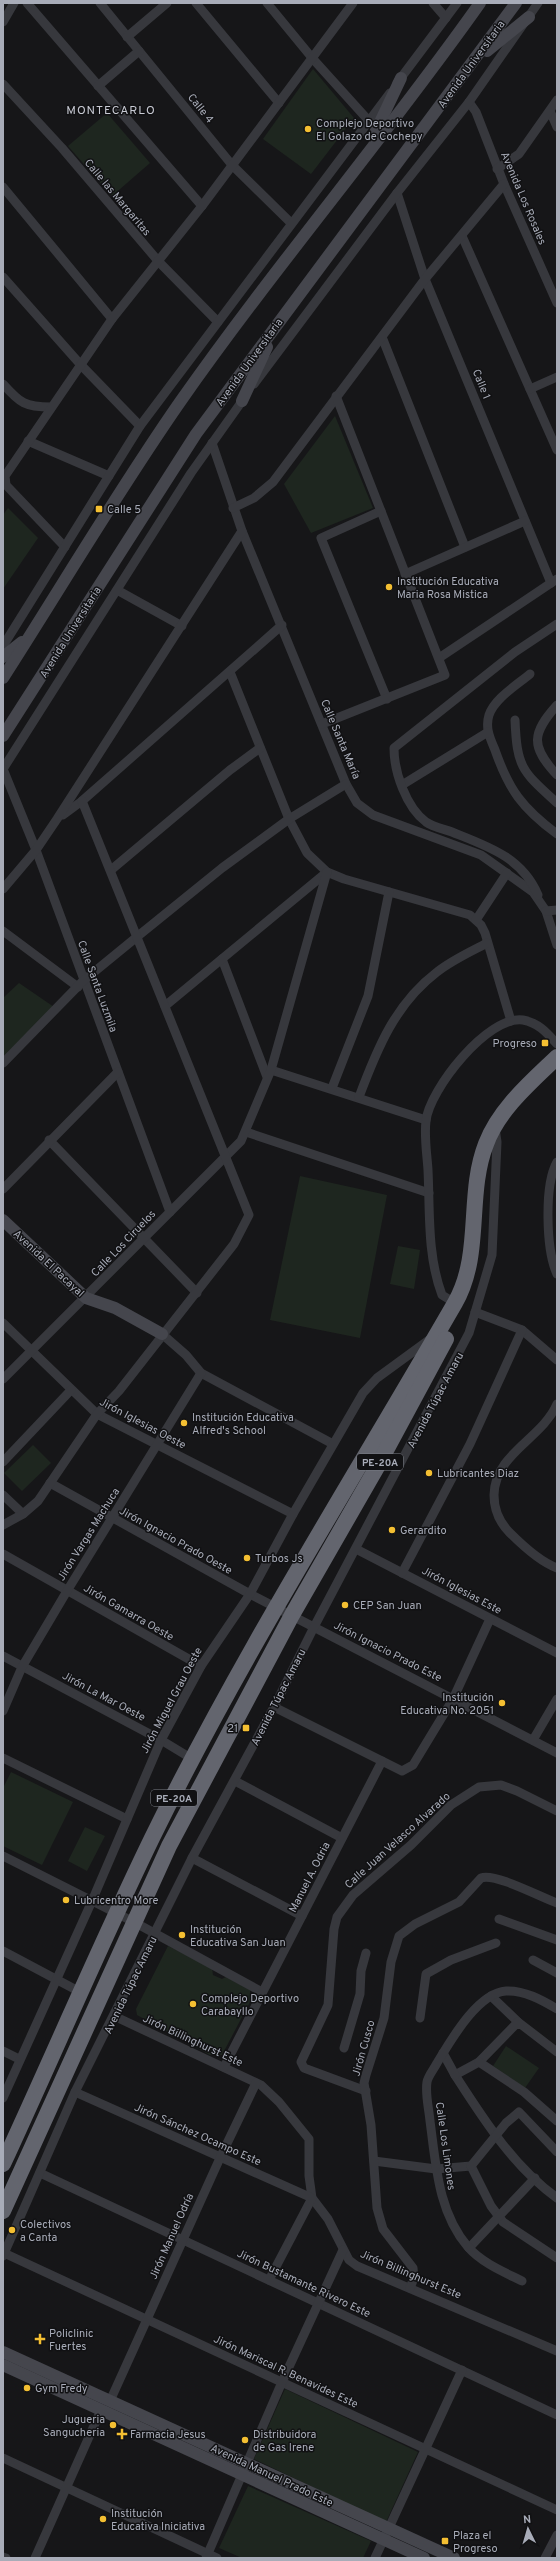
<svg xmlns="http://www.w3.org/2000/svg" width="560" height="2561" viewBox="0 0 560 2561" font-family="Overpass,sans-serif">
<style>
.green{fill:#1e261f}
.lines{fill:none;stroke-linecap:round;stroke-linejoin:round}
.street{stroke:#37383d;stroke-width:9}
.secondary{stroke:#45464d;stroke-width:12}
.highway{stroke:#63656e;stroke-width:16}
.poi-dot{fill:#f4bf32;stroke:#111113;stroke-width:1.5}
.labels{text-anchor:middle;stroke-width:3;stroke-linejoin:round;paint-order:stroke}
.shield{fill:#111113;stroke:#7b7e86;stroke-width:1}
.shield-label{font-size:10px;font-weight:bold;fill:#a8acb8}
.street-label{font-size:11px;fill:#a8acb8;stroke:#111113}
.poi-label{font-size:11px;fill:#a8acb8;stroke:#111113;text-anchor:start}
.neighbourhood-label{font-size:12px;letter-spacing:1px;fill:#c9cbd4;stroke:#111113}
</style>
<rect width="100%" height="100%" fill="#161618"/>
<!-- green -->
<g class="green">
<path d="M313 69 354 118 311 174 263 139Z"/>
<path d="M107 113 150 163 112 196 68 146Z"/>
<path d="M335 416 373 508 311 533 284 484Z"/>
<path d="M8 508 38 538 3 589V515Z"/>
<path d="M19 983 54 1007 3 1057V998Z"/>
<path d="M300 1176 387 1195 360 1338 270 1320Z"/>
<path d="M398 1246 420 1250 414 1289 390 1284Z"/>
<path d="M33 1445 51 1463 22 1491 4 1473Z"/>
<path d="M11 1772 73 1802 42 1865 3 1846V1788Z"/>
<path d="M85 1827 105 1836 87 1871 68 1861Z"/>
<path d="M168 1946 212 1968 213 1975 222 1979 226 1977 250 1990 251 2000 222 2055H210L137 2015 136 2009Z"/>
<path d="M506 2046 539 2068 525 2088 493 2066Z"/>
<path d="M285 2389 418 2452 386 2522 254 2459Z"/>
<path d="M248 2486 371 2541 363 2558H242L219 2548Z"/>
</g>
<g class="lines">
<!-- street -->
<g class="street">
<path d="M27 3 202 206"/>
<path d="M100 3 232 165 291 223"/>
<path d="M196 3 279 103"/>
<path d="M267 3 313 59 369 121"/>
<path d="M433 3 446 18"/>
<path d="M3 22 14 3"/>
<path d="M127 37 167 3"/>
<path d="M397 83 457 3"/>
<path d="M3 84 62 148 159 262 218 322"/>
<path d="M98 86 139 51"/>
<path d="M469 102 476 112 504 184 557 303"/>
<path d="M550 111 557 127"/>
<path d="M497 169 519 154 557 100"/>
<path d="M3 187 112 319"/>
<path d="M397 193 425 279 551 583"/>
<path d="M462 236 557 450"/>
<path d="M3 277 80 364 140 426"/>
<path d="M382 337 465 547"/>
<path d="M3 384C20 403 25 407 51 407"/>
<path d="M254 384 397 193 469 102 538 3"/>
<path d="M530 389 557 377"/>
<path d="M28 441 109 476"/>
<path d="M212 443 242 531 346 784 357 803 373 815 481 855 533 892 546 911 557 945"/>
<path d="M233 508 254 498 273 482 425 279 504 184"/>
<path d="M381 511 321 538 387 699"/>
<path d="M65 547 6 485 5 476 112 319 202 206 353 3"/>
<path d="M405 574 525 521"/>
<path d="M117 590 182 626"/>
<path d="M3 646 140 426 390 93"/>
<path d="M439 658 557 579"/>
<path d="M230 672 289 819 307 853 327 872 344 879 470 915 481 925 485 933 511 1021"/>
<path d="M530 674C517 685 495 698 489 715 485 728 490 738 495 750 509 790 522 808 557 834"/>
<path d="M557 705C532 733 530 746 557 775"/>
<path d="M515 720C517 768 522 771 557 803"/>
<path d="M322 724 445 675 336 396"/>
<path d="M3 769 191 473 245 397"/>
<path d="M3 769 36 850 170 1212"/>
<path d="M402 785 488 732"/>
<path d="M63 815 82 801 282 625"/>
<path d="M111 870 230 770 260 748"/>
<path d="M3 889 36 850 57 819 242 531"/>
<path d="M538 895C522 857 487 846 452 832 444 829 433 827 426 822 406 807 394 772 394 748L515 652 557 624"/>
<path d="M546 911 557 910"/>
<path d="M476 920 507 873"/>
<path d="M3 931 78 987"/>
<path d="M222 959 267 1077"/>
<path d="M165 1006 327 872"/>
<path d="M3 1063 83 981 138 936 222 868 289 819 346 784"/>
<path d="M271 1070 426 1120"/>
<path d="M332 1088 368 996 389 892"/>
<path d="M359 1097C377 1049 395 1004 437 972 452 960 470 952 487 943"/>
<path d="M246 1132 429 1193"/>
<path d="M49 1140 197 1293"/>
<path d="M557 1162C544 1185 546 1250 557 1274"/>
<path d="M3 1189 118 1072"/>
<path d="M455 1303 442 1295C427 1255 430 1211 428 1170 427 1154 424 1137 426 1121 429 1090 488 1015 523 1020 539 1023 547 1033 557 1044"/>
<path d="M475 1312 522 1330 557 1360"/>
<path d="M3 1323 97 1414 293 1514"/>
<path d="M162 1334 186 1355 201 1373 333 1444"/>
<path d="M3 1379 241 1141 271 1070 327 872"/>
<path d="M557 1404C542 1439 495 1453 494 1495 494 1510 500 1523 510 1533 523 1546 540 1562 557 1568"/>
<path d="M3 1462 71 1390"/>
<path d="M50 1483 250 1594 557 1753"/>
<path d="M3 1495 23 1514"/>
<path d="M3 1525 23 1514 38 1501 97 1414 119 1391 234 1244 249 1215 82 801"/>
<path d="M356 1549 557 1653"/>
<path d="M3 1554 201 1666"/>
<path d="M402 1573 470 1444 522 1330"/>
<path d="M3 1656 161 1740 194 1760"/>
<path d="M274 1707 402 1771 413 1765 453 1699 490 1619"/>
<path d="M3 1711 22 1667 67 1591 201 1373"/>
<path d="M533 1740 557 1699"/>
<path d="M3 1758 127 1819"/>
<path d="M235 1781 342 1838"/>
<path d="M3 1856 134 1922 262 1992"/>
<path d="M192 1858 302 1916"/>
<path d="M499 1919 557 1940"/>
<path d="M3 1951 82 1993"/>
<path d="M533 1960 557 1973"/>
<path d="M491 1996 518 2022"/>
<path d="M114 2016 261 2085 279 2102 309 2139V2176L312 2198 328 2219 349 2260 357 2266 557 2351"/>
<path d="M420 2018 426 1974 451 1960 496 1943"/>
<path d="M344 2048 360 1994 361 1971 366 1953"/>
<path d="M3 2051 19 2059"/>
<path d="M557 2052 518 2022 479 2062 455 2075C484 2120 513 2166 557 2198"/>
<path d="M443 2053 455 2075"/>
<path d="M479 2062 524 2092 557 2121"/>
<path d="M224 2067 382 1761"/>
<path d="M366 2091 304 2068 301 2062 328 2005 334 1929 337 1917 353 1895 411 1845 451 1805 479 1787 501 1785 517 1791 557 1811"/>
<path d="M75 2092 312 2198 269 2280"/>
<path d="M3 2098 92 1901 161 1740 201 1666 250 1594 293 1514 363 1393 377 1378 429 1340"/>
<path d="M374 2161 436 2169 471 2166"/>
<path d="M471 2166 491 2206 503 2222 557 2258"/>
<path d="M471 2166 506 2123 519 2112 557 2152"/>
<path d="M40 2173 557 2415"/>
<path d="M469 2248 535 2178"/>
<path d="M4 2253 557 2510"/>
<path d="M3 2256 75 2092 192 1858 274 1707 314 1627 469 1333 492 1255 497 1142 495 1128"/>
<path d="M522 2281C504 2272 482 2263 468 2247 438 2212 436 2165 430 2121 429 2109 425 2094 427 2082 428 2076 434 2069 437 2063 450 2042 477 1993 506 1991 524 1990 542 2000 557 2009"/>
<path d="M410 2288 414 2278 413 2268 383 2229 377 2208 371 2125 364 2083 366 2075 384 2018 391 1962 399 1936 415 1924 459 1902 481 1878C496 1873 540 1897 557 1903"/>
<path d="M110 2401 220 2158 256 2083"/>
<path d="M3 2458 217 2558"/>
<path d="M3 2557 6 2558"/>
<path d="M35 2558 101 2410"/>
<path d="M206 2558 282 2382 343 2250"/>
<path d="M375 2558 462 2370"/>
<path d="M545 2558 557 2535"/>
</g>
<!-- secondary -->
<g class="secondary">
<path d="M487 51 529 17"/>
<path d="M373 137 401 78"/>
<path d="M242 401 267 347"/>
<path d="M3 657 22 642"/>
<path d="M3 678C62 586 118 491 180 402 276 265 384 139 480 3"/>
<path d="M3 736 196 434 516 3"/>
<path d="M3 1220 86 1298 115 1308 162 1334"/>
<path d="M3 2352 454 2558"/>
<path d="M3 2365 424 2558"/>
</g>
<!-- highway -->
<g class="highway">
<path d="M3 2164C53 2056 100 1945 152 1838 242 1654 353 1480 455 1303 483 1254 466 1195 486 1144 499 1109 531 1082 557 1057"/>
<path d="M3 2211 169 1846 292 1615 377 1467 446 1339"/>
</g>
</g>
<!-- markers -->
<g class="poi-dot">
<circle cx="308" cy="129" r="4"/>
<rect x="95" y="505" width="8" height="8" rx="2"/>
<circle cx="389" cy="587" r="4"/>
<rect x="541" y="1039" width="8" height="8" rx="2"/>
<circle cx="184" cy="1423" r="4"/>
<circle cx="429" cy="1473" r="4"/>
<circle cx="392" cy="1530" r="4"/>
<circle cx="247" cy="1558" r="4"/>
<circle cx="345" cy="1605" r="4"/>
<circle cx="502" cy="1703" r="4"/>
<rect x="242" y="1724" width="8" height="8" rx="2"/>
<circle cx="66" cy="1900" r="4"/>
<circle cx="182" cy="1935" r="4"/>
<circle cx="193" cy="2004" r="4"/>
<circle cx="12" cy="2230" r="4"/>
<path d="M38 2333h4v4h4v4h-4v4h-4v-4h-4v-4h4z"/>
<circle cx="27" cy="2388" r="4"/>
<circle cx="113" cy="2425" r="4"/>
<path d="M120 2428h4v4h4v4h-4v4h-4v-4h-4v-4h4z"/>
<circle cx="245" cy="2440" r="4"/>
<circle cx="103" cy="2519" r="4"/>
<rect x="441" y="2537" width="8" height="8" rx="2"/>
</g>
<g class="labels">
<!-- shield labels -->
<g class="shield">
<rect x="357" y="1454" width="46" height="16" rx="3"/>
<rect x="151" y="1790" width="46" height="16" rx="3"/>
</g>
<g class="shield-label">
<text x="380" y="1466">PE-20A</text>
<text x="174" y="1802">PE-20A</text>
</g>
<!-- street labels -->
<g class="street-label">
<text transform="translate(471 64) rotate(-54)" y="4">Avenida Universitaria</text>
<text transform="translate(201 108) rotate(51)" y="4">Calle 4</text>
<text transform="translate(118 197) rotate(50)" y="4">Calle las Margaritas</text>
<text transform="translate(524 198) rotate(67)" y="4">Avenida Los Rosales</text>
<text transform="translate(249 362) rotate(-54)" y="4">Avenida Universitaria</text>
<text transform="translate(482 384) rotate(68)" y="4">Calle 1</text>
<text transform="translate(70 632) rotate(-58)" y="4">Avenida Universitaria</text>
<text transform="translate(341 739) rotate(67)" y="4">Calle Santa María</text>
<text transform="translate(98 986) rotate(70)" y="4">Calle Santa Luzmila</text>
<text transform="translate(123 1243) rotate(-46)" y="4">Calle Los Ciruelos</text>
<text transform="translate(49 1263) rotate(43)" y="4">Avenida El Pacayal</text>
<text transform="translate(435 1400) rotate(-62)" y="4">Avenida Túpac Amaru</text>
<text transform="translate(143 1423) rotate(28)" y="4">Jirón Iglesias Oeste</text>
<text transform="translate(88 1534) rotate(-58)" y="4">Jirón Vargas Machuca</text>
<text transform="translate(176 1540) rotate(29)" y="4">Jirón Ignacio Prado Oeste</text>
<text transform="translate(462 1590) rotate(28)" y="4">Jirón Iglesias Este</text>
<text transform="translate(129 1612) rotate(30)" y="4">Jirón Gamarra Oeste</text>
<text transform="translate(388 1651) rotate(27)" y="4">Jirón Ignacio Prado Este</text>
<text transform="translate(104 1696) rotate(28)" y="4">Jirón La Mar Oeste</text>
<text transform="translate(278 1697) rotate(-63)" y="4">Avenida Túpac Amaru</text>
<text transform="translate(171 1700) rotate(-62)" y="4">Jirón Miguel Grau Oeste</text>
<text transform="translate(397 1840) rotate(-42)" y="4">Calle Juan Velasco Alvarado</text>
<text transform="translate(309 1877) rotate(-63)" y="4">Manuel A. Odria</text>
<text transform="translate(130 1985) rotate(-64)" y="4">Avenida Túpac Amaru</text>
<text transform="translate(193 2040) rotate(25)" y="4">Jirón Billinghurst Este</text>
<text transform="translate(363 2048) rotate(-74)" y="4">Jirón Cusco</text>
<text transform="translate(198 2134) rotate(24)" y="4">Jirón Sánchez Ocampo Este</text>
<text transform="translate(446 2146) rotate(82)" y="4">Calle Los Limones</text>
<text transform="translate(171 2236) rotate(-66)" y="4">Jirón Manuel Odría</text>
<text transform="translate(411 2274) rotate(23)" y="4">Jirón Billinghurst Este</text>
<text transform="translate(304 2283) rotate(25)" y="4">Jirón Bustamante Rivero Este</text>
<text transform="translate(286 2371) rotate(25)" y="4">Jirón Mariscal R. Benavides Este</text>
<text transform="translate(272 2475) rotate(25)" y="4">Avenida Manuel Prado Este</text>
</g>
<!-- poi labels -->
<g class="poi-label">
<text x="316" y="127">Complejo Deportivo<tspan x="316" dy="13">El Golazo de Cochepy</tspan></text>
<text x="107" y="513">Calle 5</text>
<text x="397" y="585">Institución Educativa<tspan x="397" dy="13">Maria Rosa Mistica</tspan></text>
<text x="537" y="1047" text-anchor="end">Progreso</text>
<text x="192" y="1421">Institución Educativa<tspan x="192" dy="13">Alfred's School</tspan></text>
<text x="437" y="1477">Lubricantes Diaz</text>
<text x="400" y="1534">Gerardito</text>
<text x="255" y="1562">Turbos Js</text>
<text x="353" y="1609">CEP San Juan</text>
<text x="494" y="1701" text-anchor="end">Institución<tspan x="494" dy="13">Educativa No. 2051</tspan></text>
<text x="238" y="1732" text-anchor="end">21</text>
<text x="74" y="1904">Lubricentro More</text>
<text x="190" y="1933">Institución<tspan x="190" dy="13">Educativa San Juan</tspan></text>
<text x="201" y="2002">Complejo Deportivo<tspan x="201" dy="13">Carabayllo</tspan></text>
<text x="20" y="2228">Colectivos<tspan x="20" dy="13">a Canta</tspan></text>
<text x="49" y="2337">Policlinic<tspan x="49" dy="13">Fuertes</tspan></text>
<text x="35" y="2392">Gym Fredy</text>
<text x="105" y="2423" text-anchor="end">Jugueria<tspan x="105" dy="13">Sangucheria</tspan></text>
<text x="130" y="2438">Farmacia Jesus</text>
<text x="253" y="2438">Distribuidora<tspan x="253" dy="13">de Gas Irene</tspan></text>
<text x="111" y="2517">Institución<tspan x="111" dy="13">Educativa Iniciativa</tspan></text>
<text x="453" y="2539">Plaza el<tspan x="453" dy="13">Progreso</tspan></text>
</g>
<!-- neighbourhood labels -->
<g class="neighbourhood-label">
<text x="111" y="114">MONTECARLO</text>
</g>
</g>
<!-- border -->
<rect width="560" height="2561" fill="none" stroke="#a8acb8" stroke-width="8"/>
<!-- north arrow -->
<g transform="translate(528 2529) rotate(355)" stroke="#111113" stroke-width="3" paint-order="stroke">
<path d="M0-3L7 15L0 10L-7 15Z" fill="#a8acb8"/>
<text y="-6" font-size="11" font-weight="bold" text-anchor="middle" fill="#a8acb8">N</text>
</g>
</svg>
